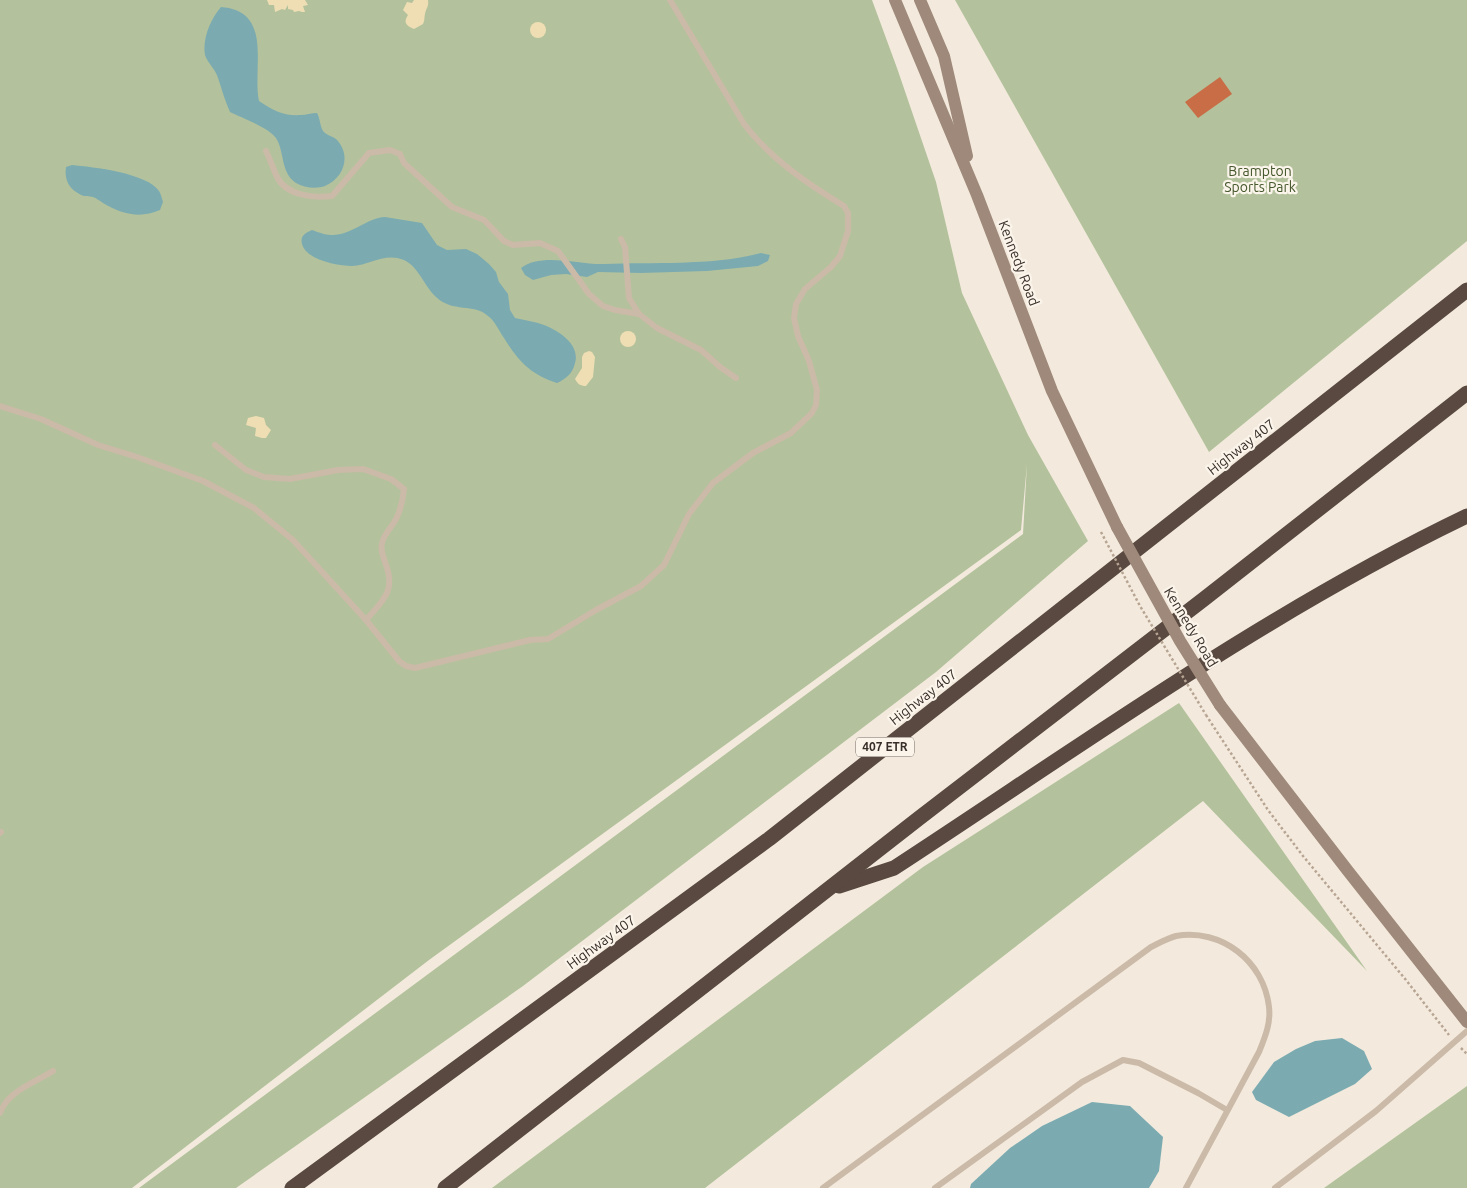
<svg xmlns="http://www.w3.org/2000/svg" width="1467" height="1188" viewBox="0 0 1467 1188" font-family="Ubuntu,sans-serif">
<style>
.green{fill:#b3c29c}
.sand{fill:#efdeb3}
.water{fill:#7babb1}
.building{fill:#c86d46}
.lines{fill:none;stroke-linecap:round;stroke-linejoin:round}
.path{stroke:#b7a492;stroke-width:2.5;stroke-dasharray:2.5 2.5;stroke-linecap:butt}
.service{stroke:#cbbaa8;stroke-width:6}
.secondary{stroke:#9f897a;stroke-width:12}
.motorway{stroke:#594940;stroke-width:15}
.path-bridge{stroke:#b7a492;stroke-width:2.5;stroke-dasharray:2.5 2.5;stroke-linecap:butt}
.secondary-bridge{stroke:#9f897a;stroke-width:12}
.labels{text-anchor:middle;stroke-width:4.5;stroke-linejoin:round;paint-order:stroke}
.shield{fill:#faf4ea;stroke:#726963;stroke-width:1}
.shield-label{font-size:12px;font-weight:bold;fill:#382e29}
.park-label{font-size:14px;fill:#45572c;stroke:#faf4ea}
.street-label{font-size:14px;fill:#382e29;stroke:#faf4ea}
</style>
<rect width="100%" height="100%" fill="#f3eadd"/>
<!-- green -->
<g class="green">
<path d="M0 0H872L897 68 936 182 962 293 1028 435 1088 541 936 672 523 986 236 1188H139L1023 534 1027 464 1021 530 429 960 132 1188H0Z"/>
<path d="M955 0H1467V241L1209 452Z"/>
<path d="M1179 703 1367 971 1203 801 705 1188H492L923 867Z"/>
<path d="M1467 1086V1188H1324Z"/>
</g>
<!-- sand -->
<g class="sand">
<path d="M267 0H305L308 5 303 6 305 12H302L299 11 294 12 293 10 288 9V5L285 10 282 9 275 12 274 5H269Z"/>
<path d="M414 0H428C429 7 426 8 425 14 424 18 425 20 423 24L414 29C406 26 403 22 408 15L403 10 407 2 412 3Z"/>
<circle cx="538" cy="30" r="8"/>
<circle cx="628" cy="339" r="8"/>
<path d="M589 351 592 352 595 357 593 377 586 386C580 386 578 384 575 379L582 368V357L584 353Z"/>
<path d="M256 416 264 418 266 425 271 430 266 438H262L255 436 256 428 246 425 248 418Z"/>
</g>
<!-- water -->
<g class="water">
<path d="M221 7C274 11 252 68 259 101 274 111 283 116 301 115 306 115 311 113 317 113 320 118 320 126 323 131 326 135 332 136 336 139 352 155 344 178 325 186 317 189 304 188 296 183 280 172 285 152 276 138 268 127 242 118 230 112 225 101 222 90 218 78 216 70 207 62 205 55 202 39 211 18 221 7Z"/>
<path d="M72 165C93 167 147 173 159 191 161 194 162 199 163 202L160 210C140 219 121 214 103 203 100 201 96 198 93 197 89 196 85 197 81 195 69 189 64 180 66 167Z"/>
<path d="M385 217 422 223 437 245 447 250 466 249 477 254 489 264 496 272 499 282 508 294 510 310 515 318C523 320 531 321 538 323 555 328 581 343 575 363 573 373 566 379 557 383 531 375 518 361 504 338 499 331 495 321 488 316 474 303 453 313 436 297 424 286 419 267 404 260 385 252 370 265 352 266 338 266 306 260 302 244 300 236 305 233 312 230 318 232 325 235 331 235 351 236 366 218 385 217Z"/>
<path d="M761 253 770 255 768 261 758 266 707 271 641 273 598 272 587 277 566 274 551 275 533 280 525 275 521 268C541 252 580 265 604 264 654 262 712 266 761 253Z"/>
<path d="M1342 1038 1364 1051 1372 1069 1355 1084 1289 1117 1256 1100 1252 1092 1274 1062 1296 1049 1315 1041Z"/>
<path d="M1092 1102 1130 1106 1163 1137 1159 1171 1149 1188H970L971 1184 1010 1148 1042 1126Z"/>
</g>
<!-- building -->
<path class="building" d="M1220 77 1232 94 1198 118 1185 102Z"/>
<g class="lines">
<!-- path -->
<g class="path">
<path d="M1206 715 1268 810 1303 856 1406 980 1449 1035"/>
<path d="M1461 1048 1467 1054"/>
</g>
<!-- service -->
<g class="service">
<path d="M266 151C270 159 273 168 277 177 287 196 313 198 332 196L369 153 390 150 400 154 404 163 452 207 484 220 504 241 513 245 540 243 558 251 589 294 603 306 615 310 639 314"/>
<path d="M621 239 625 247 629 298 639 314 657 328 701 350 720 367 736 378"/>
<path d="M0 406 41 419 98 445 137 457 203 481 254 508 293 540 366 620C382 601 396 592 386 565 384 558 380 551 382 543 384 534 392 527 396 519 401 509 403 500 404 489L391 479 363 469 338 470 290 479 264 477 246 470 215 445"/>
<path d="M366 620 399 661 406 666 415 668 530 640 548 639 596 610 641 586 664 565 689 514 713 483 753 453 791 433 812 413 816 405 817 390 809 361 798 336 794 318 796 304 805 289 831 267 840 256 848 231V213L844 206C806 183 770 158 744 124L670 0"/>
<path d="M0 833 1 832"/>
<path d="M0 1113C8 1091 34 1083 53 1071"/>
<path d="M823 1188 1151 947C1159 943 1168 938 1176 936 1221 928 1264 961 1269 1007 1271 1023 1265 1037 1259 1052L1186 1188"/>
<path d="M935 1188 1082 1082 1123 1060 1139 1063 1198 1093 1227 1110"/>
<path d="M1275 1188 1376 1111 1467 1031"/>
</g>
<!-- secondary -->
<g class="secondary">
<path d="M895 0 977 195 1052 391 1117 527"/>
<path d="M920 0 944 56 967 156"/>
<path d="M1220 705 1348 871 1467 1022"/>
</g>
<!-- motorway -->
<g class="motorway">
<path d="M839 886 894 868C1081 746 1265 613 1467 516"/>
<path d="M292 1188 769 839 1467 290"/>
<path d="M445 1188 918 819 1204 599 1467 393"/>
</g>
<!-- path-bridge -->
<path class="path-bridge" d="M1101 532 1140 606 1206 715"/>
<!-- secondary-bridge -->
<path class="secondary-bridge" d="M1117 527 1180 641 1220 705"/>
</g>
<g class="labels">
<!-- shield labels -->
<rect class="shield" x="856" y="737.5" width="58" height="19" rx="4"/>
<g class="shield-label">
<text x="885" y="751">407 ETR</text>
</g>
<!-- park labels -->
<g class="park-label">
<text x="1260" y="176">Brampton<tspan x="1260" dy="16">Sports Park</tspan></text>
</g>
<!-- street labels -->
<g class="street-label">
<text transform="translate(1019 263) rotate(69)" y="5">Kennedy Road</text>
<text transform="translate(1241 447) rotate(-38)" y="5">Highway 407</text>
<text transform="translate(1191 627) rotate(59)" y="5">Kennedy Road</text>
<text transform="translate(923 697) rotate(-38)" y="5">Highway 407</text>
<text transform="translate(601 942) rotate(-36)" y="5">Highway 407</text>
</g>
</g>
</svg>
